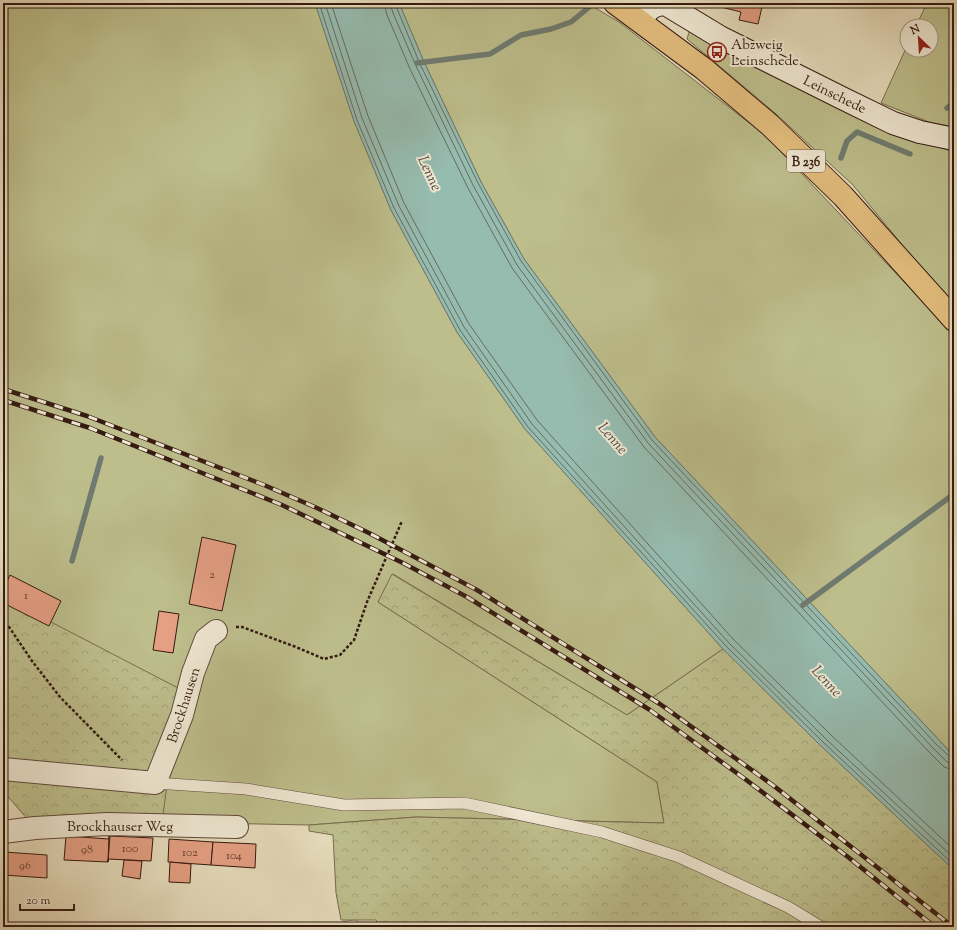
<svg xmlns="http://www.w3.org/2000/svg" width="957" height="930" viewBox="0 0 957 930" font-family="'Sorts Mill Goudy',serif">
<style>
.green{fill:#bdbe8c;stroke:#796c4e}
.forest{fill:url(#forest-crowns);stroke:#796c4e}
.water{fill:#96bcb0;stroke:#6f7b70}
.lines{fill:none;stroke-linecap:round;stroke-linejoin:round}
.shore{stroke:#666b60;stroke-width:1}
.stream{stroke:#6f7b70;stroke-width:5.5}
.building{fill:#e5a084;stroke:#351a11}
.service-casing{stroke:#614a3c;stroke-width:12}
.minor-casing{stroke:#614a3c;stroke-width:24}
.secondary-casing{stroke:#351a11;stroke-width:24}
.primary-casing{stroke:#351a11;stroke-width:24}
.path{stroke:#351a11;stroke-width:2.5;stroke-dasharray:3 2;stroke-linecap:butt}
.service{stroke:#efe8d3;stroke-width:11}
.minor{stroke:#efe8d3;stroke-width:22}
.secondary{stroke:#efe8d3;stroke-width:22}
.primary{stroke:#e3be7e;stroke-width:22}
.rail-casing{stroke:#351a11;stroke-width:4.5}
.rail{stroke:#efe8d3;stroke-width:3;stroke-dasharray:9;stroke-linecap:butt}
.labels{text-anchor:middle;stroke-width:4;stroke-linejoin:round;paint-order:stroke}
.number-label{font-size:12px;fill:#613c2e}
.shield{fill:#efe8d3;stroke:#6d584b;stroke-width:1}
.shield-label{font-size:13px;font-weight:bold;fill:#351a11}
.poi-label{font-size:14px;fill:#351a11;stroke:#efe8d3;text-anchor:start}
.street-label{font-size:14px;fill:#351a11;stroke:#efe8d3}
.water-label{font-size:15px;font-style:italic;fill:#524b41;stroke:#efe8d3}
</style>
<defs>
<pattern id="forest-crowns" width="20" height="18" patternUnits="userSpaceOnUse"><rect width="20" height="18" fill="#bdbe8c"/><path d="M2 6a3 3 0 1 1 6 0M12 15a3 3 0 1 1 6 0" fill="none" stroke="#a3a378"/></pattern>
</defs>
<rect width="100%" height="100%" fill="#e6dcbc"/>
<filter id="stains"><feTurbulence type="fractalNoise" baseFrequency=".005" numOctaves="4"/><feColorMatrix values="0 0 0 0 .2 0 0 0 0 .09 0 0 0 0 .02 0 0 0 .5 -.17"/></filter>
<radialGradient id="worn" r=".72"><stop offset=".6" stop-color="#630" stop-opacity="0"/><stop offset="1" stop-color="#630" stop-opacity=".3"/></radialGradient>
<!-- green -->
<g class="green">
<path d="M3 3H315L354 121 391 210 457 332 525 429 723 649 627 715 393 574 378 602 657 782 664 823 416 817 309 825 162 822 3 597Z"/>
<path d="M399 3H587L619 22 765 135 943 323 954 337V756L655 437 524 259 481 182 424 62Z"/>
<path d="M927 3H954V127L929 122 881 103 907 46V50H931V26H916Z"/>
<path d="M690 29 785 81 880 129 951 151 954 160V308L853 185 775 113 687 39Z"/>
</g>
<!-- forest -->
<g class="forest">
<path d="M392 574 627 715 723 649 821 746 954 870V927H379L376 920H341L336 893 333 835 309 831V825L416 817 664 823 657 782 378 602Z"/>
<path d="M3 597 180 689 162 822 36 829 3 791Z"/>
</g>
<!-- water -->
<path class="water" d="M315 3H399L424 62 481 182 524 259 655 437 954 756V870L821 746 723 649 525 429 457 332 391 210 354 121Z"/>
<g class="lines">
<!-- shore -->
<g class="shore">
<path d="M319 3 357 120 394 208 460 330 528 427 726 646 824 743 954 865"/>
<path d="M325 3 362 118 399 206 464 327 532 424 729 643 827 740 954 858"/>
<path d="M331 3 368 116 404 203 469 324 537 420 733 639 831 735 954 850"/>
<path d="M384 3 387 15 410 69 468 188 512 268 644 447 929 752 944 767 954 770"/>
<path d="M390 3 393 13 416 66 473 185 517 265 648 443 933 748 947 762 954 764"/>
<path d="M395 3 398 11 420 64 478 183 521 261 652 440 936 744 950 757 954 759"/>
</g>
<!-- stream -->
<g class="stream">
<path d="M417 63 490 54 521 35 551 29 571 22 594 3"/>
<path d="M947 108 954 102"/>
<path d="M841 158 847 141 857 132 910 154"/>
<path d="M72 561 101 458"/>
<path d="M803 605 954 494"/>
</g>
</g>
<!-- building -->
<g class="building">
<path d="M722 3H763L758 24 739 20 741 12 721 7Z"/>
<path d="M202 537 236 545 222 611 189 604Z"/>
<path d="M10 575 61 601 49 626 3 603V589Z"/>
<path d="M159 611 179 614 173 653 153 650Z"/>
<path d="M109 835 108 862 64 860 66 836 109 839Z"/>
<path d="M110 836 153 838 151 861 108 859V862Z"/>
<path d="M169 839 213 842 211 865 168 862Z"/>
<path d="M213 842 256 844 255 868 211 865Z"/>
<path d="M4 852 47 855V878L3 875Z"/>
<path d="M124 860 142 861 140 879 122 876Z"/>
<path d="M170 862 191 864 190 883 169 882Z"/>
</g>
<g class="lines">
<defs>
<g id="service">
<path d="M155 783 246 789 344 805 464 803 602 832 679 857 788 907 821 927"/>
<path d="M346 927 354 926"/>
</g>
<g id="minor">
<path d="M3 769 155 783 182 715 193 673 206 639 216 631"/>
<path d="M3 832 35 828 107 824 237 827"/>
</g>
<path id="secondary" d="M640 21C647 11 654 2 667 5L720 37 844 99 893 123 920 132 954 139"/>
<path id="primary" d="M615 3 704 69 770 125 843 196 954 320"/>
</defs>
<!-- service casing -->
<use href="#service" class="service-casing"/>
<!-- minor casing -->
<use href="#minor" class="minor-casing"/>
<!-- secondary casing -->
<use href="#secondary" class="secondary-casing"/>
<!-- primary casing -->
<use href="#primary" class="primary-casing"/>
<!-- path -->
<g class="path">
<path d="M3 618 32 661 60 697 122 760"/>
<path d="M236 627H242L296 647 324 659 340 655 354 640 367 602 402 521"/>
</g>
<!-- service -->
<use href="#service" class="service"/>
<!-- minor -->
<use href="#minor" class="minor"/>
<!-- secondary -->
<use href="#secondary" class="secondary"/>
<!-- primary -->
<use href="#primary" class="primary"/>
<defs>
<g id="rail">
<path d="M3 389 87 416 264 485 317 508 369 533 477 590 660 704 774 786 953 927"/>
<path d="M3 400 90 428 282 505 403 563 467 597 650 710 745 779 848 857 935 927"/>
</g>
</defs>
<!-- rail casing -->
<use href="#rail" class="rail-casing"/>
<!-- rail -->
<use href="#rail" class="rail"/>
</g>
<!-- icons -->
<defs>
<symbol id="bus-ring" viewBox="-11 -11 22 22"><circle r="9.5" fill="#efe8d3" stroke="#8f2418" stroke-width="1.5"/><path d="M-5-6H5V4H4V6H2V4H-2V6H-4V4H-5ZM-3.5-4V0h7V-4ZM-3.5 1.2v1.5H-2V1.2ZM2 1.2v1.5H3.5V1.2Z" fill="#8f2418"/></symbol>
</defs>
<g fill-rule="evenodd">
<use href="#bus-ring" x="706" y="41" width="22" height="22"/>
</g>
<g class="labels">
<!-- number labels -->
<g class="number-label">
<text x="212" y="578">2</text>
<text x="26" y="599">1</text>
<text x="130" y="852">100</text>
<text x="87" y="853">98</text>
<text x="190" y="856">102</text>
<text x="234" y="859">104</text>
<text x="25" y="869">96</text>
</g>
<!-- shield labels -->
<rect class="shield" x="787" y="150" width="38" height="22" rx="3"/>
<g class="shield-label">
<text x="806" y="166">B 236</text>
</g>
<!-- poi labels -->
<g class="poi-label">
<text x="731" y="49">Abzweig<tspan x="731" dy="16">Leinschede</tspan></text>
</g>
<!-- street labels -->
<g class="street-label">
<text transform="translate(835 94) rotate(26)" y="5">Leinschede</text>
<text transform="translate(183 705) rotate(-72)" y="5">Brockhausen</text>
<text x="120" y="831">Brockhauser Weg</text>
</g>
<!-- water labels -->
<g class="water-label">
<text transform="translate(430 173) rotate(65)" y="5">Lenne</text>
<text transform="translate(613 438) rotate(49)" y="5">Lenne</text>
<text transform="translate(827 681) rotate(47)" y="5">Lenne</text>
</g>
</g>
<!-- margin -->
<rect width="957" height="930" fill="none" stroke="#e6dcbc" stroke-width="16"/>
<rect x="4" y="4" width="949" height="922" fill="none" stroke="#351a11" stroke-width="2"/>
<rect x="8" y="8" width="941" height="914" fill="none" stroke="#351a11"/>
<!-- north arrow -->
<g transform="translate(919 38) rotate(335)"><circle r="19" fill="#efe8d3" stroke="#a59685"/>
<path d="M0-3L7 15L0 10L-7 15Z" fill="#8f2418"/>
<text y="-6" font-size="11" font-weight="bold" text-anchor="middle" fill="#351a11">N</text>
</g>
<!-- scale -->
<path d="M20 904v6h54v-6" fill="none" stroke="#351a11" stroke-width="2"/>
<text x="26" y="904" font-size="12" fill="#351a11" stroke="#efe8d3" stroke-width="3" paint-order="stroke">20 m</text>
<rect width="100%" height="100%" filter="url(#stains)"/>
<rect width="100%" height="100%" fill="url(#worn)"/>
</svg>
